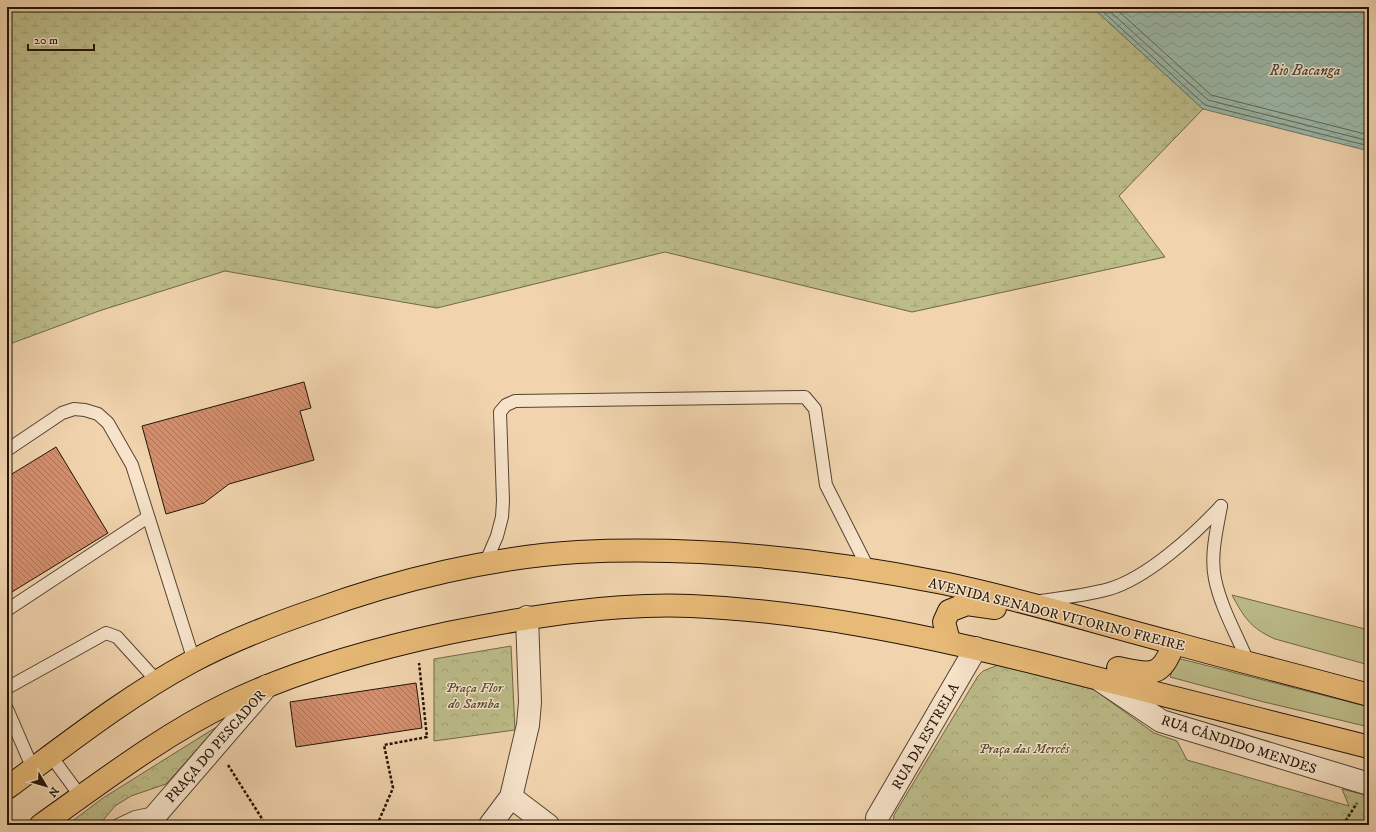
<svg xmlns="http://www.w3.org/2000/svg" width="1376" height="832" viewBox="0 0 1376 832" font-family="'IM FELL DW Pica',serif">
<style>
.grass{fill:#bcbc89;stroke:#706848}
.forest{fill:url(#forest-crowns);stroke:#706848}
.wetland{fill:url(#wetland-marsh);stroke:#706848}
.water{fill:url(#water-waves);stroke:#6b7668}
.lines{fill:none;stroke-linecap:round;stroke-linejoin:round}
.shore{stroke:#5f6658;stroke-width:1}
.building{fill:url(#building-back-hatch);stroke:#231307}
.service-casing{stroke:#564331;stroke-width:14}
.minor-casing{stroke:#564331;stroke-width:24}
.tertiary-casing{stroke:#564331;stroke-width:24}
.primary-casing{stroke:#231307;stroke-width:24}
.path{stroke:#231307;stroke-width:2.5;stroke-dasharray:3 2;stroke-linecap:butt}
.service{stroke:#f6e3ca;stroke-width:12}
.minor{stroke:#f6e3ca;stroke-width:22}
.tertiary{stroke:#f6e3ca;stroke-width:22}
.primary{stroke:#e8ba77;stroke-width:22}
.labels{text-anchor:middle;stroke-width:3;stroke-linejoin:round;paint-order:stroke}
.street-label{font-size:14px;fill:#231307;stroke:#f6e3ca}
.park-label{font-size:14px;font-style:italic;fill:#594e34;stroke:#f6e3ca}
.water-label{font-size:15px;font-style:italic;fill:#4d4d3f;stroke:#f6e3ca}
</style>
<defs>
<pattern id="forest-crowns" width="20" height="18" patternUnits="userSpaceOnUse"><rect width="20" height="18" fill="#bcbc89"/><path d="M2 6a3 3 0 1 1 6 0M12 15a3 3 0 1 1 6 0" fill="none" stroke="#a1a175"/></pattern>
<pattern id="wetland-marsh" width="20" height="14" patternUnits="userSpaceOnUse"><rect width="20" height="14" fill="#bcbc89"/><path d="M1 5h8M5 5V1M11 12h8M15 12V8" fill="none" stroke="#a1a175"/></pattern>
<pattern id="water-waves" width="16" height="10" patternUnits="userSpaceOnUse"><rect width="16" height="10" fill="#9bb8a8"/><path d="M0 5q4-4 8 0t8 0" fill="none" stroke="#859d8f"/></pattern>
<pattern id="building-back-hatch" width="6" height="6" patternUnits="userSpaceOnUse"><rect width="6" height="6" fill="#d68f6d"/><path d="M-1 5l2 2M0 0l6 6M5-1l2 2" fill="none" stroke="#ad7458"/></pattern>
</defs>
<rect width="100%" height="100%" fill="#f1d4ae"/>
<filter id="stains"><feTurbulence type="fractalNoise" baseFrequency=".005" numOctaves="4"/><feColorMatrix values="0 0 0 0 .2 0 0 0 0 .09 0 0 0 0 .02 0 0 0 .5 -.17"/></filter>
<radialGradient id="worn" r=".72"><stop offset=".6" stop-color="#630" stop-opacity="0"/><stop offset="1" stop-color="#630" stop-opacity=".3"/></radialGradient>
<!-- grass -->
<g class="grass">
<path d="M1232 595 1369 630V665L1275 639C1250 628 1244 617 1232 595Z"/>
<path d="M1177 658 1369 707V727L1260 701 1170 677Z"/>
</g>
<!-- forest -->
<g class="forest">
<path d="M511 646 515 730 434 741V659Z"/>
<path d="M998 665 1086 684 1154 733 1177 741 1187 760 1349 806 1342 789 1369 796V825H893L894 815 978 676 983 671Z"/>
<path d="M218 726 166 784 131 796 115 806 99 825H67L103 798Z"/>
</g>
<!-- wetland -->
<path class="wetland" d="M7 7H1092L1203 109 1119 196 1165 257 912 312 665 252 437 308 225 271 99 311 7 345Z"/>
<!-- water -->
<path class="water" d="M1092 7H1369V151L1203 109Z"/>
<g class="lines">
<!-- shore -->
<g class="shore">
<path d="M1098 7 1205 105 1369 146"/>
<path d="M1105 7 1208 100 1369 141"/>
<path d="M1114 7 1211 95 1369 135"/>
</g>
</g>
<!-- building -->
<g class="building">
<path d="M304 382 311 408 300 411 314 460 229 484 204 503 166 514 142 426Z"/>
<path d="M56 447 108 533 7 595V477Z"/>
<path d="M416 683 422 728 296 747 290 702Z"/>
</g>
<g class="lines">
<defs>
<g id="service">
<path d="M7 450 62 413 74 409 85 410 98 414 108 423 132 465 194 661"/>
<path d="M1221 506C1217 529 1210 555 1215 579 1221 608 1237 635 1248 662"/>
<path d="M485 564 497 536 502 517 503 501 500 412 506 405 515 401 805 397 815 409 826 485 869 570"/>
<path d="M1040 601C1063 598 1087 595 1109 589 1147 578 1194 535 1221 506"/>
<path d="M7 610 148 517"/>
<path d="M7 688 106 633 117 637 157 681"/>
<path d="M7 709 33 769"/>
<path d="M51 756 81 797"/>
<path d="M118 825 135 817 155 813"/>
</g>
<g id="minor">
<path d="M1100 680 1161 721 1369 784"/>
<path d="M511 797 548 825"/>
<path d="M490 825 511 797 528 725 530 702 527 617"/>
</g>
<g id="tertiary">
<path d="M147 825 267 686"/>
<path d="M878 825 877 818 976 648"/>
</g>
<g id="primary">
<path d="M949 641 944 622 949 611 967 604 995 608"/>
<path d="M1118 668C1150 675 1161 679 1174 643"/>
<path d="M7 788C67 744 126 697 191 662 232 640 274 624 318 609 398 580 492 557 578 552 701 546 823 559 943 583 1021 599 1097 623 1174 643 1239 661 1304 677 1369 695"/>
<path d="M41 825C102 782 161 736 229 703 297 670 374 649 448 633 528 617 609 603 691 606 808 611 923 635 1036 663 1147 690 1258 719 1369 747"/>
</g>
</defs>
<!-- service casing -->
<use href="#service" class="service-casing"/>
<!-- minor casing -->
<use href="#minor" class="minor-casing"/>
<!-- tertiary casing -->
<use href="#tertiary" class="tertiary-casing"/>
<!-- primary casing -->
<use href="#primary" class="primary-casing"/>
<!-- path -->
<g class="path">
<path d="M228 765 266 825"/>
<path d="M377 825 393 788 384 745 427 737 419 663"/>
<path d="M1343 825 1357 803"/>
</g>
<!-- service -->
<use href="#service" class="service"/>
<!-- minor -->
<use href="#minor" class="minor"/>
<!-- tertiary -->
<use href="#tertiary" class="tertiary"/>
<!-- primary -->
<use href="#primary" class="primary"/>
</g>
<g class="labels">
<!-- street labels -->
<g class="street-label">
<text transform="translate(1057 614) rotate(14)" y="5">AVENIDA SENADOR VITORINO FREIRE</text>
<text transform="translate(925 736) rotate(-60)" y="5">RUA DA ESTRELA</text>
<text transform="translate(1239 744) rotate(18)" y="5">RUA CÂNDIDO MENDES</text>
<text transform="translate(215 746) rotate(-49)" y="5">PRAÇA DO PESCADOR</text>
</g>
<!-- park labels -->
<g class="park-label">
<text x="474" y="692">Praça Flor<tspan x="474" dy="16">do Samba</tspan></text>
<text x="1024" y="753">Praça das Mercês</text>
</g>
<!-- water labels -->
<g class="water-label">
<text x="1305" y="75">Rio Bacanga</text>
</g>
</g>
<!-- margin -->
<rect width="1376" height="832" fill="none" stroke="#f1d4ae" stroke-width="24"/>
<rect x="8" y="8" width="1360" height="816" fill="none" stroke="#231307" stroke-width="2"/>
<rect x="12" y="12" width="1352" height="808" fill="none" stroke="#231307"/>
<!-- north arrow -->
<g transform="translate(46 786) rotate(128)" stroke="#f6e3ca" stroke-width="3" paint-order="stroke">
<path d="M0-3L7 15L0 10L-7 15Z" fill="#231307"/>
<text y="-6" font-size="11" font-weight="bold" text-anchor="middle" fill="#231307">N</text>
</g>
<!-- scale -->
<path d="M28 44v6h66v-6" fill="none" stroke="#231307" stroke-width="2"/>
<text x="34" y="44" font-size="12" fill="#231307" stroke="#f6e3ca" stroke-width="3" paint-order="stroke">20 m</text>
<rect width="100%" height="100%" filter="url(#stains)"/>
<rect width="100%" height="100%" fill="url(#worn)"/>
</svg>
